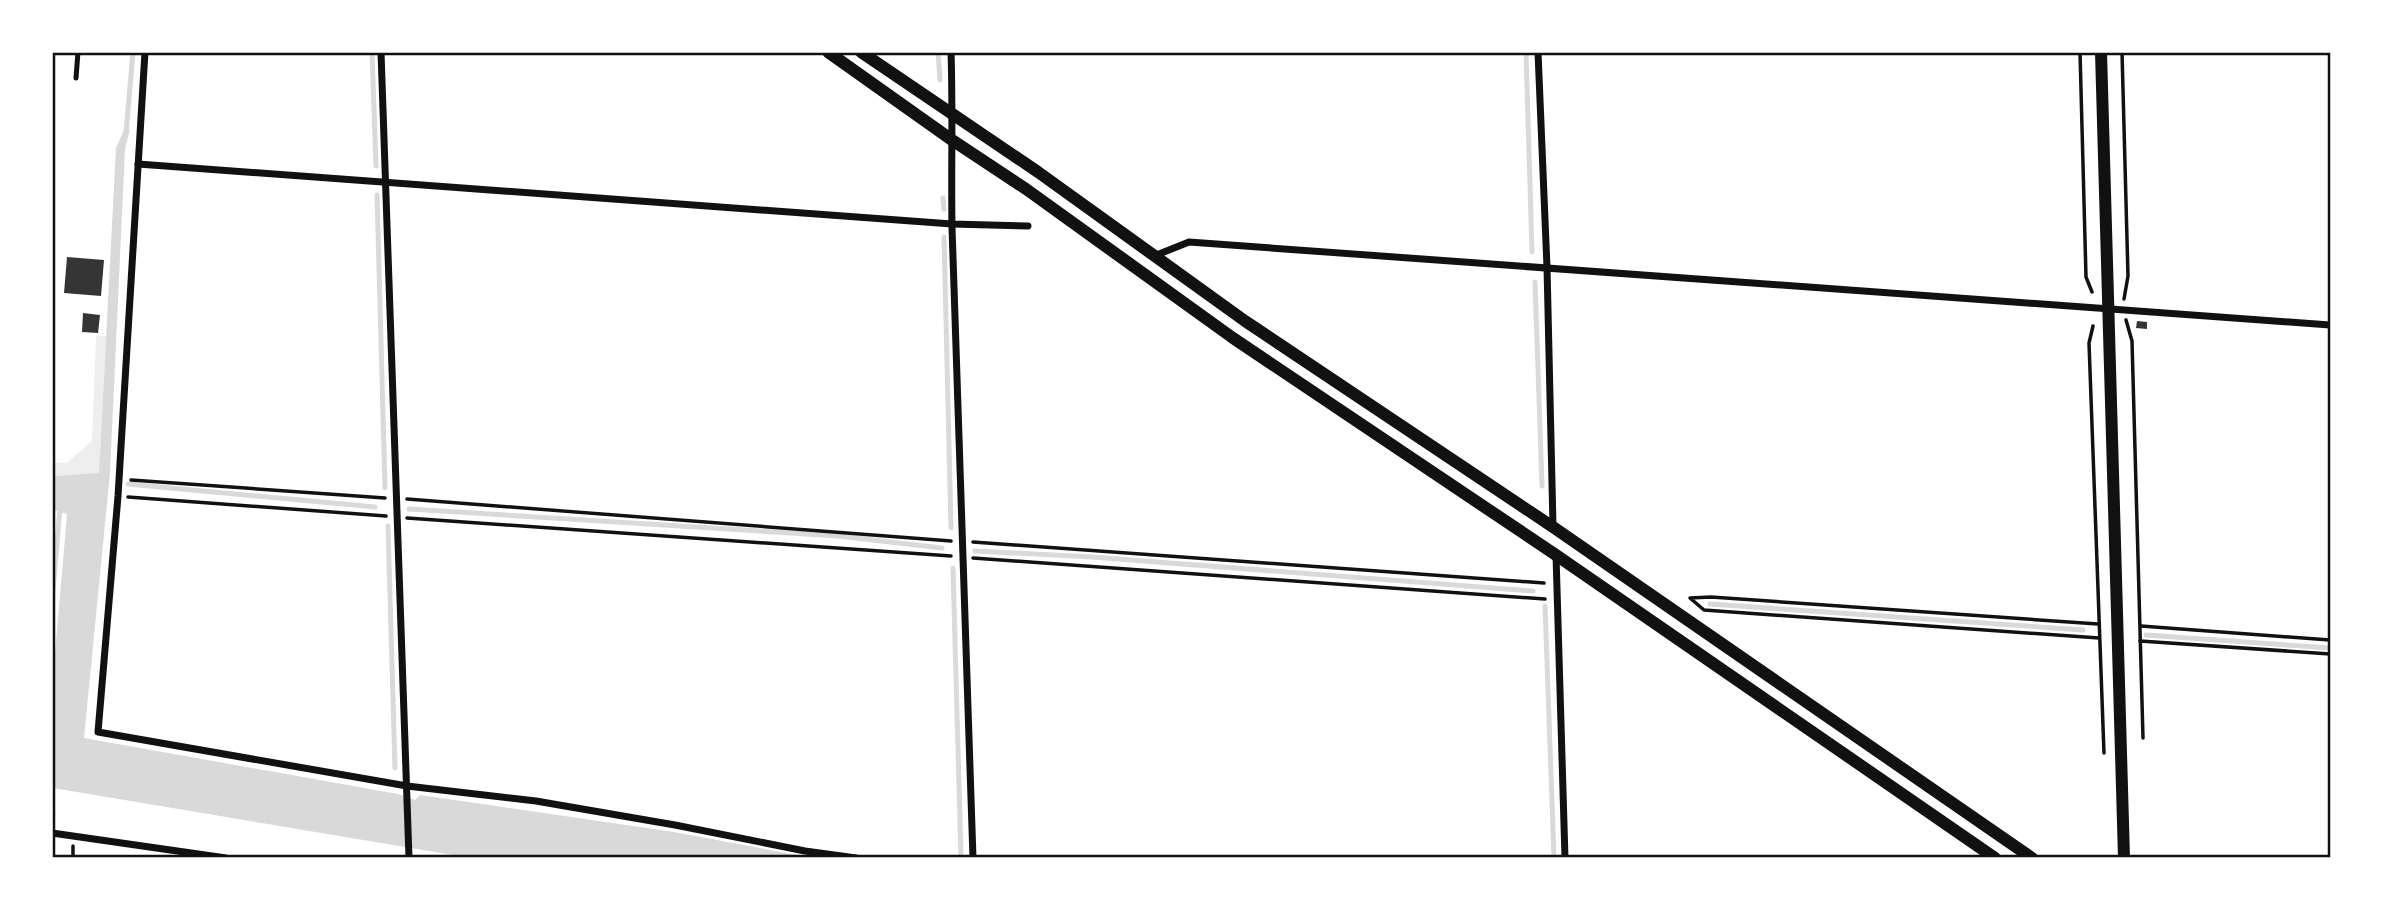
<svg xmlns="http://www.w3.org/2000/svg" width="2383" height="910" viewBox="0 0 2383 910" font-family="Mulish,sans-serif">
<style>
.green{fill:#eee}
.water{fill:#d9d9d9}
.lines{fill:none;stroke-linecap:round;stroke-linejoin:round}
.stream{stroke:#d9d9d9;stroke-width:5}
.building{fill:#353535}
.path{stroke:#111;stroke-width:3.5}
.service{stroke:#111;stroke-width:5}
.minor{stroke:#111;stroke-width:7}
.tertiary{stroke:#111;stroke-width:12}
.neatline{fill:none;stroke:#111;stroke-width:2.5}
</style>
<rect width="100%" height="100%" fill="#fff"/>
<!-- green -->
<path class="green" d="M96 336H106L99 474 54 476 53 492V462L67 463 92 441Z"/>
<!-- water -->
<path class="water" d="M125 128 130 129 125 149 110 473 84 738 398 794 415 800 420 795 674 832 808 857H465L53 788V677L67 514 53 510 54 476 99 473 116 148Z"/>
<g class="lines">
<!-- stream -->
<g class="stream">
<path d="M372 52 376 166"/>
<path d="M938 52 940 80"/>
<path d="M1526 52 1532 252"/>
<path d="M126 133 133 52"/>
<path d="M377 195 385 488"/>
<path d="M943 198 944 209"/>
<path d="M944 237 951 528"/>
<path d="M1535 282 1542 486"/>
<path d="M128 484 375 507"/>
<path d="M409 509 838 536 942 548"/>
<path d="M388 526 395 768"/>
<path d="M975 551 1092 557 1533 591"/>
<path d="M953 568 961 857"/>
<path d="M52 603 60 507 62 506"/>
<path d="M1710 604 2083 630"/>
<path d="M1545 606 1554 858"/>
<path d="M2146 635 2330 648"/>
<path d="M52 812 53 814"/>
</g>
</g>
<!-- building -->
<g class="building">
<path d="M67 257 104 260 101 296 64 293Z"/>
<path d="M83 313 100 315 98 333 82 332Z"/>
<path d="M2137 321 2147 322V329L2136 328Z"/>
</g>
<g class="lines">
<!-- path -->
<g class="path">
<path d="M2080 52 2086 277 2092 292"/>
<path d="M2122 52 2128 276 2124 299"/>
<path d="M2126 320 2132 341 2143 738"/>
<path d="M2093 326 2089 343 2104 753"/>
<path d="M131 480 385 498"/>
<path d="M128 497 386 516"/>
<path d="M407 499 951 541"/>
<path d="M407 518 951 556"/>
<path d="M973 542 1544 583"/>
<path d="M973 558 1545 599"/>
<path d="M2098 624 1711 597 1690 598 1704 610 2099 638"/>
<path d="M2141 626 2330 640"/>
<path d="M2140 641 2330 654"/>
<path d="M73 846V858"/>
</g>
<!-- service -->
<path class="service" d="M76 78 78 52"/>
<!-- minor -->
<g class="minor">
<path d="M145 52 118 496 98 732 407 786 536 801 675 825 805 851 856 858"/>
<path d="M381 52 409 858"/>
<path d="M951 52C953 111 951 169 952 227 957 437 965 647 973 858"/>
<path d="M1538 52 1547 267 1553 526"/>
<path d="M138 164 952 224 1028 226"/>
<path d="M1154 256 1189 242 2330 325"/>
<path d="M1556 555 1565 858"/>
<path d="M52 833 226 858"/>
</g>
<!-- tertiary -->
<g class="tertiary">
<path d="M828 52 952 140 1026 189 1233 338 1556 555 1995 858"/>
<path d="M861 52 1038 172 1245 321 1553 527 2032 858"/>
<path d="M2101 52 2124 858"/>
</g>
</g>
<!-- border -->
<rect width="2383" height="910" fill="none" stroke="#ffffff" stroke-width="108"/>
<rect x="54" y="54" width="2275" height="802" class="neatline"/>
</svg>
